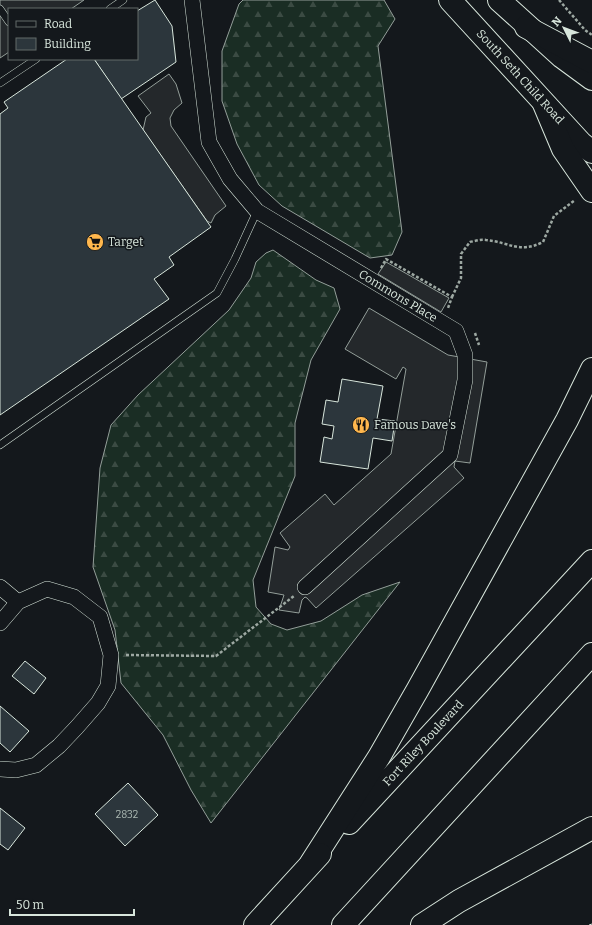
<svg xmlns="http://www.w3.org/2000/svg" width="592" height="925" viewBox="0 0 592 925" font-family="Bitter,serif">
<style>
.forest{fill:url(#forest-firs);stroke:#939e99}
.parking{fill:#24282b;stroke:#939e99}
.building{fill:#2c363c;stroke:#d8e6dc}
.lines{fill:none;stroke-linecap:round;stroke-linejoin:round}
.service-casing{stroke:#d8e6dc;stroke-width:8}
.minor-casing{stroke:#d8e6dc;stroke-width:16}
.primary-casing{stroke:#d8e6dc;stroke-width:24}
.motorway-casing{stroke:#d8e6dc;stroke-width:24}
.path{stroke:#9da8a2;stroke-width:2.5;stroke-dasharray:3 2;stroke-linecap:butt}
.service{stroke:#14181c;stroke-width:7}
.minor{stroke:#14181c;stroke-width:15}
.primary{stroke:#14181c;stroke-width:22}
.motorway{stroke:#14181c;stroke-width:22}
.fence{stroke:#d8e6dc;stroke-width:1;stroke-dasharray:5 2;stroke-linecap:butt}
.labels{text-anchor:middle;stroke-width:3;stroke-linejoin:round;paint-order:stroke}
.number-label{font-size:10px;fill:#adbab4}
.street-label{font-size:12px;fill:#d8e6dc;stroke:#14181c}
.poi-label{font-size:12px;fill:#d8e6dc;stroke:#14181c;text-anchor:start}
</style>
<defs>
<pattern id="forest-firs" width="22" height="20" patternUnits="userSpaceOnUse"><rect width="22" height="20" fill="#1a2d24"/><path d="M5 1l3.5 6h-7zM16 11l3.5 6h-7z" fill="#3b4b43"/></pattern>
</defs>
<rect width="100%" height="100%" fill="#14181c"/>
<!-- forest -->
<g class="forest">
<path d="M243 0H384L395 19 378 46 402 232 392 255 370 258 282 206 259 185 237 144 222 101V51L239 4Z"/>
<path d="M273 250 316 280 334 288 340 309 311 360 295 423V476L253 580 256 607 271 624 287 630 321 621 362 595 400 582 211 823 191 790 163 735 121 683 115 630 93 567 100 468 111 425 138 395 229 310 251 278 256 262 266 253Z"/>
</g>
<!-- parking -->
<g class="parking">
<path d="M0 0H84L71 9H9V52L0 58Z"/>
<path d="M169 74 176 84 182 103 174 110 170 118 171 126 226 206 215 215 211 223 207 221 143 130 146 117 151 113 138 96Z"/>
<path d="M386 262 449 298 441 312 378 274Z"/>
<path d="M369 308 448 355 487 362 470 463 455 461 454 467 464 478 316 608 307 598 305 597 302 600 299 613 279 610 284 595 268 592 275 547 288 550 290 547 280 533 325 494 334 505 391 454 406 369 403 367 396 379 345 349Z"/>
</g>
<!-- building -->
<g class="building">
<path d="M155 0 172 26 176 62 121 99 94 59H137V11Z"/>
<path d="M67 59H94L211 227 169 257 174 265 154 279 169 299 0 415V114L8 108 4 102Z"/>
<path d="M342 379 383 386 377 419 395 421 392 441 373 438 368 469 320 462 324 437 332 439 334 426 322 424 326 400 338 402Z"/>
<path d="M25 661 46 678 34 694 12 676Z"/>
<path d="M0 706 29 731 10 752 0 743Z"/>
<path d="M128 783 158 815 125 846 95 814Z"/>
<path d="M0 808 25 828 8 850 0 844Z"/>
</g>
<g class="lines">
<defs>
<g id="service">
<path d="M0 9 9 22"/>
<path d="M110 9 123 0"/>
<path d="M0 83 36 59"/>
<path d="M0 445 217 293 235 259 257 211"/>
</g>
<g id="minor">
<path id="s1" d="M192 0 209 142 230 179 257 211 456 331 465 355V380L450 455 305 587"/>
<path d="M0 587 18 602"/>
<path d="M0 623 18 602 47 589 74 597 100 617 111 655 108 686 98 703 77 727 59 746 36 765 16 770 0 769"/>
</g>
<g id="primary">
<path id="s2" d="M450 0 581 143 592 152"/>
<path d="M499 0 562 57 592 79"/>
</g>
<g id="motorway">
<path d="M526 27 592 62"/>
<path d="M544 104 563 149 592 191"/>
<path id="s3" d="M349 823 592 561"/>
<path d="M311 863 379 757 418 689 567 420 592 369"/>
<path d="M255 925 320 854"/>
<path d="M343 925 592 654"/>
<path d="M422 925 459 901 592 828"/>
</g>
</defs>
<!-- service casing -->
<use href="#service" class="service-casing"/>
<!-- minor casing -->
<use href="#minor" class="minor-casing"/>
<!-- primary casing -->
<use href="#primary" class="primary-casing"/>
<!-- motorway casing -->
<use href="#motorway" class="motorway-casing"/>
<!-- path -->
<g class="path">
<path d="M559 0 585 30 592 35"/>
<path d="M381 268 386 259 452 297 448 308"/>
<path d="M452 297 461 278V254L470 242C475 241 481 239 486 240 509 242 519 254 543 242L554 216 575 200"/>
<path d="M475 333 479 345"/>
<path d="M126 655 216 656 294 596"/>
</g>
<!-- service -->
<use href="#service" class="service"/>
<!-- minor -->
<use href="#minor" class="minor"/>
<!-- primary -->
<use href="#primary" class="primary"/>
<!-- motorway -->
<use href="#motorway" class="motorway"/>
<!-- fence -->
<path class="fence" d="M589 925 592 924"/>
</g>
<!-- icons -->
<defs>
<symbol id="supermarket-disc" viewBox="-11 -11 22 22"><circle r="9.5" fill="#ffb74d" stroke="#14181c"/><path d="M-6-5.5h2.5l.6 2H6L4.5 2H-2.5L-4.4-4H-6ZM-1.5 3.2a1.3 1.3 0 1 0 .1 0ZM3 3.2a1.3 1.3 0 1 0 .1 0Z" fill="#111"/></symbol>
<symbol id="restaurant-disc" viewBox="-11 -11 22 22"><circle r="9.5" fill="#ffb74d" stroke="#14181c"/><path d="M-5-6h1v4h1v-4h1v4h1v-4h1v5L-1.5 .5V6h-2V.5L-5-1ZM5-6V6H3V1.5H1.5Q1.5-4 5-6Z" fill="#111"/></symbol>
</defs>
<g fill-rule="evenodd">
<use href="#supermarket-disc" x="85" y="232" width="20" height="20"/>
<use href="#restaurant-disc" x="351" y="415" width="20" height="20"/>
</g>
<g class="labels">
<!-- number labels -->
<g class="number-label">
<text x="127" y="818">2832</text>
</g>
<!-- street labels -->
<g class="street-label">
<text dy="4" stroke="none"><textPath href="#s2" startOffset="104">South Seth Child Road</textPath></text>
<text dy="4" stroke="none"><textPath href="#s1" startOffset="392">Commons Place</textPath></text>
<text dy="4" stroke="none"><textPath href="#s3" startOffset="109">Fort Riley Boulevard</textPath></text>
</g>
<!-- poi labels -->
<g class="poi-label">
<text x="108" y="246">Target</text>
<text x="374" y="429">Famous Dave's</text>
</g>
</g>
<!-- legend -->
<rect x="8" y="8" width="130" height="52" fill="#14181c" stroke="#626a69"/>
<rect x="16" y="21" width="20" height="6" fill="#14181c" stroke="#626a69"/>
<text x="44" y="28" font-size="12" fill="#d8e6dc">Road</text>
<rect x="16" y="38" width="20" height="12" fill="#2c363c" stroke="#626a69"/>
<text x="44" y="48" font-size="12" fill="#d8e6dc">Building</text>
<!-- north arrow -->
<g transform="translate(564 28) rotate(312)" stroke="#14181c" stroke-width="3" paint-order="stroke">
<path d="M0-3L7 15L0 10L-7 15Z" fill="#d8e6dc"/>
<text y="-6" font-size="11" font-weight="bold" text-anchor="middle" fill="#d8e6dc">N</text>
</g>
<!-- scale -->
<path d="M10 909v6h124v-6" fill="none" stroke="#d8e6dc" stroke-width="2"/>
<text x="16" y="909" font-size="12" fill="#d8e6dc" stroke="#14181c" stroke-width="3" paint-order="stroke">50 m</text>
</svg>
